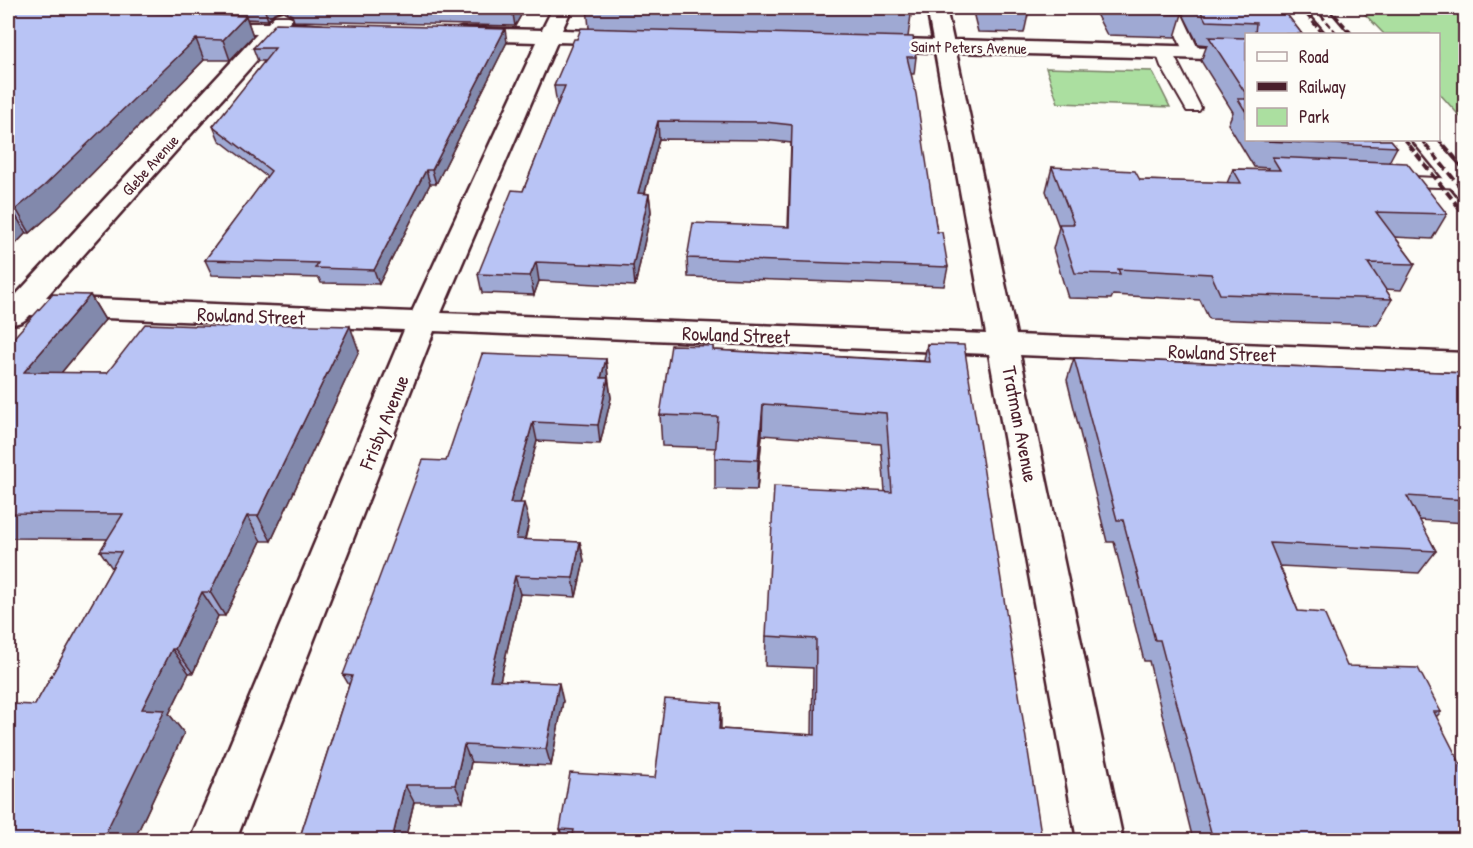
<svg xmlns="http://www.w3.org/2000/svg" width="1473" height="848" viewBox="0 0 1473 848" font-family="'Patrick Hand',sans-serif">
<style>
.green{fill:#abdfa0;stroke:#7a7f66;stroke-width:1.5}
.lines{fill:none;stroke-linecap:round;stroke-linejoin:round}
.service-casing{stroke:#4a1f2b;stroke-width:4}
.minor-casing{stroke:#4a1f2b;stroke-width:5}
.secondary-casing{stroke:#4a1f2b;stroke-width:5}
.service{fill:#fdfcf7;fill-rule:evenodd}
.minor{fill:#fdfcf7;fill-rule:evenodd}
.secondary{fill:#fdfcf7;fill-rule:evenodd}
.rail-far1{stroke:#4a1f2b;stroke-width:3;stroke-dasharray:6 3;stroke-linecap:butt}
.rail{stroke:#4a1f2b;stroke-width:4;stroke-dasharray:8 4;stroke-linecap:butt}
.wall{fill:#9fa9d3;stroke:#4a1f2b;stroke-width:1.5}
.shaded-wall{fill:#8289ac;stroke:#4a1f2b;stroke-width:1.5}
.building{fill:#b9c4f5;stroke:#4a1f2b;stroke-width:1.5}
.labels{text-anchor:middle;stroke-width:5;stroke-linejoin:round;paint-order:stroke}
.far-street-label{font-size:16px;fill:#4a1f2b;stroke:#fdfcf7}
.street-label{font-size:20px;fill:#4a1f2b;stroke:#fdfcf7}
</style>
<rect width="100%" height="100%" fill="#fdfcf7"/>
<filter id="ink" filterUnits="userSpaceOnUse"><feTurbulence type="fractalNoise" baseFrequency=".0167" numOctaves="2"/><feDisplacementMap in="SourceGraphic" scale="12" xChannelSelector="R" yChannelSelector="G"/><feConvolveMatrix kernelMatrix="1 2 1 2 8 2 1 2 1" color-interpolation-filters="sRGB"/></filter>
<g filter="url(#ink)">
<!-- green -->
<g class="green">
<path d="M1359 8H1465V122L1439 93 1438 34H1384Z"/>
<path d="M1046 68 1152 71 1170 107 1058 103Z"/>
</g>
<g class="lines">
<defs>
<g id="service">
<path d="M1165 8H1179L1200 53 1197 56 1192 58 1184 53Z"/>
<path d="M1164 47 1172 52 1201 108 1199 111H1187L1161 66 1156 52Z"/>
<path d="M1389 176 1461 179 1466 180V188L1383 185 1380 181 1383 177Z"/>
</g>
<path id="minor" d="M553 8H572L562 30 623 32 630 34 633 38 630 42 623 44 557 42 441 313 986 334 935 52 870 50 863 48 860 44 863 40 870 38 933 40 927 8H946L953 40 1246 48V60L956 52 1016 335 1466 353V373L1020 355 1123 840H1077L989 354 434 331 236 840H190L404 330 30 315C24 322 17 325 8 323V296H15L257 34 204 33 197 31 194 27 197 23H268L276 14 283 12 293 18 289 23 322 26 325 30 322 34 279 35 46 297 412 312 537 42 462 40 455 38 452 34 455 30 462 28 542 30Z"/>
<g id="secondary">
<path d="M1306 8H1326L1348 34H1328Z"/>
<path d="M1412 140H1436L1466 174V197L1457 195Z"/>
</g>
</defs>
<!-- service casing -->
<use href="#service" class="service-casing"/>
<!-- minor casing -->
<use href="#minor" class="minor-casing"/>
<!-- secondary casing -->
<use href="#secondary" class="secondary-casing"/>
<!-- service -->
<use href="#service" class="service"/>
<!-- minor -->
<use href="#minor" class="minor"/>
<!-- secondary -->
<use href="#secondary" class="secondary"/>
<!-- rail-far1 -->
<g class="rail-far1">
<path d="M1301 8 1323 34"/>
<path d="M1315 8 1337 34"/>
<path d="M1329 8 1352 34"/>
<path d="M1438 139 1445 147"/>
<path d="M1405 140 1411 147"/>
<path d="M1422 140 1428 147"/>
</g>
<!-- rail -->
<g class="rail">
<path d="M1409 145 1466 216"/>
<path d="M1426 145 1466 194"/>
<path d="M1444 145 1466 171"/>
</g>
</g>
<!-- wall -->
<g class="wall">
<path d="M8 8H525L515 26 294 21 292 15 282 10 274 13 268 20 247 19 253 36 230 60H204L57 209 30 233H26L8 252Z"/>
<path d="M587 8H912L908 37 916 57 914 74H911L937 232 948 267 944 286 688 277 687 258 788 227 791 143 765 140 659 139 645 193 649 194 651 212 635 286 539 281 534 295 482 293 478 274 523 191 558 104H557L554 86 577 39 589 28Z"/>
<path d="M972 8H1028L1029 10 1024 33 978 32Z"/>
<path d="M1093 8H1180L1182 14 1175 37 1107 35Z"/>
<path d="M1180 8H1282L1302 34H1246V140H1391L1397 147 1389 162 1447 214 1432 239 1395 237 1415 264 1401 290 1385 289 1392 299 1377 325 1209 319 1200 300 1113 295 1111 299 1068 298 1053 249 1059 227 1046 191 1052 167 1140 180 1227 183 1233 169 1267 170 1268 168 1254 167 1228 124 1233 112 1201 61 1207 45 1198 44Z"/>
<path d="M507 42 436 184H430L379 284 321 283 319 278 212 275 205 260 267 177 219 140 213 126 265 61H258L253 48Z"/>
<path d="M90 295 105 320 61 373H107L359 351 271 541H261L225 616H218L193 673H189L169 714 184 733 134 840H8L35 705 112 568 100 551 108 539 8 538V344Z"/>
<path d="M927 344 1042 840H563L560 829 655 778 721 729 812 735 813 668 765 666 766 636 885 491 881 444 762 435 757 490 715 489V458L716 448 662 446 660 415 713 346V350L924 361Z"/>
<path d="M1074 358 1466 373V523L1419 520 1436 551 1419 573 1280 566 1298 611 1347 666 1441 712 1436 717 1466 840H1193L1149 661H1144L1114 542H1107L1067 380Z"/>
<path d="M606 359 611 398 600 444 537 441 520 503 529 522 525 540 580 542 584 561 576 597 520 594 500 681 563 701 551 766 471 762 463 802H414L405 840H299L349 685 343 675 446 461Z"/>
</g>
<!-- shaded-wall -->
<g class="shaded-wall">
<path d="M264 8H282V10L274 13 268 20Z"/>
<path d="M512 8H525L515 26Z"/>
<path d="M246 16 253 36 230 60 223 40Z"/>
<path d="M505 29 507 42 436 184 432 170Z"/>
<path d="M196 39 204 60 57 209 30 233 16 209Z"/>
<path d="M658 121 659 139 640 212 638 193Z"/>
<path d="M426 170 430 184 379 284 374 270Z"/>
<path d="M649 194 651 212 635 286 633 266Z"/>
<path d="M12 209 26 233 8 252V214Z"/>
<path d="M536 262 539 281 534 295 530 276Z"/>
<path d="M90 295 105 320 41 397 24 372Z"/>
<path d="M350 326 359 351 271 541 258 516Z"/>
<path d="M606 359 608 378H601Z"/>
<path d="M608 378 611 398 600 444 598 425Z"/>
<path d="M763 404 762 435 757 490 758 460Z"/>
<path d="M533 422 537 441 515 522 510 503Z"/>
<path d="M524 503 529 522 520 558 516 539Z"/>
<path d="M247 516 261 541 225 616 210 592Z"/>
<path d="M580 542 584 561 576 597 573 578Z"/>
<path d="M515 576 520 594 496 698 490 680Z"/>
<path d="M202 592 218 616 193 673 175 649Z"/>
<path d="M172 649 189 673 169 714 184 733 134 840H109L104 836 142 709Z"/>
<path d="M559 683 563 701 551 766 546 749Z"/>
<path d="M721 703V731L719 729Z"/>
<path d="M464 745 471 762 463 802 455 785Z"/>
<path d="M405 785 414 802 405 840H392Z"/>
<path d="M67 833 75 840H63Z"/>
</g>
<!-- building -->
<g class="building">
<path d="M692 8H910L911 13Z"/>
<path d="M981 8H1028L1029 10 982 9Z"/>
<path d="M1111 8H1180L1182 14 1113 12Z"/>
<path d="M1199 8H1282L1302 34H1255L1256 23 1206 21Z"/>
<path d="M8 9 246 16 223 40 196 39 44 186 16 209H12L8 214Z"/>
<path d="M276 23 505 29 432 170H426L374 270 315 268 318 263 205 260 271 171 213 126 275 48H253Z"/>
<path d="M581 28 913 37 916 57H907L916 94 937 232H942L948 267 687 258 693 223 789 227 792 125 765 122 658 121 638 193 649 194 633 266 536 262 530 276 478 274 512 190 523 191 565 86H554L574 39H577Z"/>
<path d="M1209 37 1246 38V94Z"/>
<path d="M1238 99H1246V112Z"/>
<path d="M1263 140H1391L1397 147 1264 141Z"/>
<path d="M1272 157 1407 163 1447 214 1376 212 1415 264 1368 263 1392 299 1220 294 1211 274 1118 269 1120 274 1075 273 1059 224H1074L1052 167 1135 171 1140 180 1241 183 1233 169 1280 170Z"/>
<path d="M53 294 90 295 24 372 107 373 145 324 229 327 232 323 350 326 258 516H247L210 592H202L175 649H172L142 709 165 710 104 836 67 833 63 840H8V709L11 704 35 705 121 552 100 551 123 514 8 513V344Z"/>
<path d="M927 344 964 345 1042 840H740L678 837 677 840H572L574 830 560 829 570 773 655 778 665 699 721 703 719 729 815 735 816 639 766 636 774 486 892 492 886 413 763 404 758 460 715 458 718 417 660 415 671 345 713 346V350L930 362Z"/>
<path d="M482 354 606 359 601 378H608L598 425 533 422 510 503H524L516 539 580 542 573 578 515 576 490 680 559 683 546 749 464 745 455 785H405L392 840H299L352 676 343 675 423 460 446 461Z"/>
<path d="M1074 358 1466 373V500L1407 496 1436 551 1270 543 1298 611 1324 613 1347 666 1418 668 1441 712H1434L1466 775V840H1213L1160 640H1155L1123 520H1117Z"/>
</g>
</g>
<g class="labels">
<!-- far-street labels -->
<g class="far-street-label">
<text transform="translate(969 47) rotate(1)" y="6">Saint Peters Avenue</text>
<text transform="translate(150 165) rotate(-48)" y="6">Glebe Avenue</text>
</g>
<!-- street labels -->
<g class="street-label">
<text transform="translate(251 316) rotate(2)" y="7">Rowland Street</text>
<text transform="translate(736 335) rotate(2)" y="7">Rowland Street</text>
<text transform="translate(1222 353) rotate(2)" y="7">Rowland Street</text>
<text transform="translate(384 422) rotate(-68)" y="7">Frisby Avenue</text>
<text transform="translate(1020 424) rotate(79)" y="7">Tratman Avenue</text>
</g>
</g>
<!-- margin -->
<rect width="1473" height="848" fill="none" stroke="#fdfcf7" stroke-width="30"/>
<rect x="15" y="15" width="1443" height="818" fill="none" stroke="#4a1f2b" stroke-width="2" filter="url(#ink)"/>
<!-- legend -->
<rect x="1245" y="33" width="195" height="108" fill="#fdfcf7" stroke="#b5a4a5" stroke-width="1.5"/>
<rect x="1257" y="52" width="30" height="9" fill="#fdfcf7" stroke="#b5a4a5" stroke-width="1.5"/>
<text x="1299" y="63" font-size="18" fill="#4a1f2b">Road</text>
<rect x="1257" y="82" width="30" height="9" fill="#4a1f2b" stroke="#b5a4a5" stroke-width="1.5"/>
<text x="1299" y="93" font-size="18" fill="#4a1f2b">Railway</text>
<rect x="1257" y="108" width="30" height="18" fill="#abdfa0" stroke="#b5a4a5" stroke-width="1.5"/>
<text x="1299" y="123" font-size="18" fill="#4a1f2b">Park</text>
</svg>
